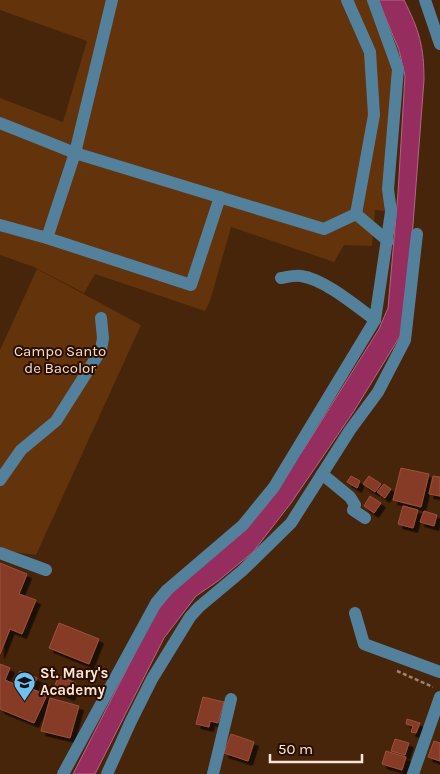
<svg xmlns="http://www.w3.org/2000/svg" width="440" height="774" viewBox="0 0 440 774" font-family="Karla,sans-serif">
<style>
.green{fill:#63330b}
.water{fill:#952e5f;stroke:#b46583}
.building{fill:#853a28;stroke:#9d503d;filter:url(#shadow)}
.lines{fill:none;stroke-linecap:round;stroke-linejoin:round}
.path{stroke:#a0846f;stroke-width:2.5;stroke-dasharray:4 2.5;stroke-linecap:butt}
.minor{stroke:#53819b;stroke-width:12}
.labels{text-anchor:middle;stroke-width:4;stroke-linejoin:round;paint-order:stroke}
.park-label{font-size:15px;fill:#f5dccc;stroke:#290f00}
.poi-label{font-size:15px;font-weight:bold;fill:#fce5d6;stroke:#290f00;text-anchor:start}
</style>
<defs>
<filter id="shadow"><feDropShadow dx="4.5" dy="4.5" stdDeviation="0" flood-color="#0009"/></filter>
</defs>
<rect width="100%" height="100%" fill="#47250a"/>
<!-- green -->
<g class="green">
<path d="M0 0H368L394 75 384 211 375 210 372 246 344 245 334 262 231 227 210 301 205 311 95 274 84 293 34 267 0 255V98L63 122 87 41 0 10Z"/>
<path d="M37 269 141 325 36 555 0 550V350Z"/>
</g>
<!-- water -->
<path class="water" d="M378 0H404C419 30 424 46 424 80L411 251 402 333 354 411 291 503 253 552 218 581 196 596 164 638 95 774H73L156 612 178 586 242 532 305 447 379 329 388 308 398 193 405 76 399 50Z"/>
<!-- building -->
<g class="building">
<path d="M401 468 429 474 421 507 393 500Z"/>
<path d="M351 476 360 481 357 488 347 482Z"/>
<path d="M369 476 381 484 375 492 363 484Z"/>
<path d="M433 476 440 477V496L429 494Z"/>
<path d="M384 484 391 489 385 498 377 492Z"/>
<path d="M370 496 381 503 374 513 364 506Z"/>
<path d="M403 506 418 510 413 528 398 524Z"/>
<path d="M424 511 437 515 434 526 420 522Z"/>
<path d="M0 563 27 574 19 594 36 600 22 634 10 629 0 654Z"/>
<path d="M59 623 99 639 89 664 49 648Z"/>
<path d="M0 664 10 668 5 680 14 684 20 671 37 678 32 689 47 695 34 723 0 709Z"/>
<path d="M59 676 76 683 70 696 53 689Z"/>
<path d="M203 697 224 702 218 723 210 721 209 727 196 724Z"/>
<path d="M50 698 79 706 70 738 41 731Z"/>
<path d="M407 719 420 723 416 733 411 732 413 726 406 724Z"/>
<path d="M231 734 254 742 248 761 224 753Z"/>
<path d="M395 739 409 743 405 755 391 751Z"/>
<path d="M434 741 440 743V761L428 757Z"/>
<path d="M386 751 406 757 402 770 382 764Z"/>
</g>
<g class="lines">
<!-- path -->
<path class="path" d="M397 671 433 687"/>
<!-- minor -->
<g class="minor">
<path d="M347 0 370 52 374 115 356 214"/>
<path d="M425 0 440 44"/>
<path d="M0 123 75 153 324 229 356 214"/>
<path d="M356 214 388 241"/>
<path d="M0 225 47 238 191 285 220 197"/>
<path d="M47 238 75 153 112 0"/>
<path d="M281 278C287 277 295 275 301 276 324 279 356 306 375 320"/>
<path d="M322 474 350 497 355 505 353 510 365 518"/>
<path d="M0 480 21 450 56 421 101 350 103 338 101 318"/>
<path d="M0 553 46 570"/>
<path d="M355 613 364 644 440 672"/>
<path d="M63 774 156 603 167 590 243 525 274 487 375 320 391 212 388 189 398 69 373 0"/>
<path d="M107 774 131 721 152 679 190 617 199 607 242 571 291 523 350 430 378 392 405 340 417 234"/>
<path d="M213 774 231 699"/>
<path d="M413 774 440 697"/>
</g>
</g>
<!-- icons -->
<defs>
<symbol id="school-pin" viewBox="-11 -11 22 30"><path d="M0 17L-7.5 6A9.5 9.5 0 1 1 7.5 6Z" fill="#6dc2f3" stroke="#290f00"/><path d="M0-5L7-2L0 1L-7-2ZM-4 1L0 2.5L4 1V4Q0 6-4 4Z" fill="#111"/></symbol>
</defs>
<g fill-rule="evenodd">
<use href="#school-pin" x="12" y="670" width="25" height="34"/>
</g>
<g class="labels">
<!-- park labels -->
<g class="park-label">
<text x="60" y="356">Campo Santo<tspan x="60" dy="17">de Bacolor</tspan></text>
</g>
<!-- poi labels -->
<g class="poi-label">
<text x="40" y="678">St. Mary's<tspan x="40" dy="17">Academy</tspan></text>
</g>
</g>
<!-- scale -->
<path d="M270 754v8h92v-8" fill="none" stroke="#fce5d6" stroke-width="2.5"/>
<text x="278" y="754" font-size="15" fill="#fce5d6" stroke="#290f00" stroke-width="4" paint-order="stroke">50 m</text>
</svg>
